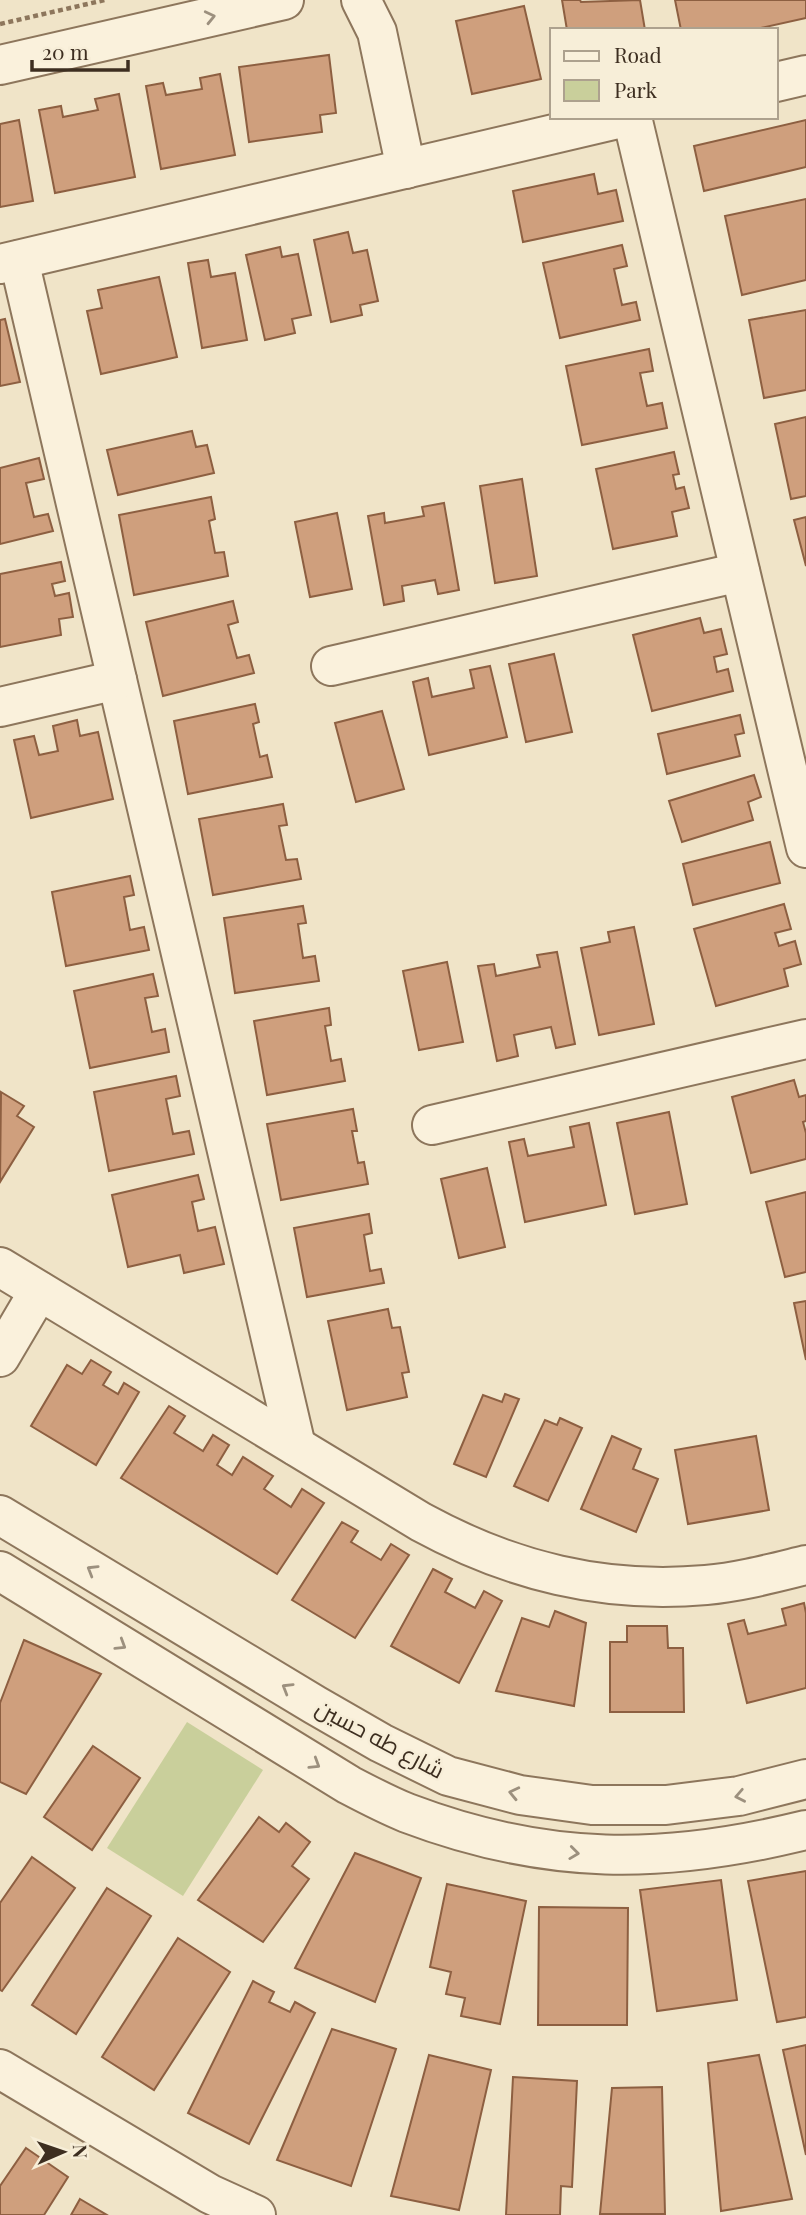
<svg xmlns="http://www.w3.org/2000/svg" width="806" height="2215" viewBox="0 0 806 2215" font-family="'Playfair Display',Cairo,serif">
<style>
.green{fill:#c9cf9b}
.building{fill:#cf9f7d;stroke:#8d5f41;stroke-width:2}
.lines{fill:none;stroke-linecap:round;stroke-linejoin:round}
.minor-casing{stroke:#8d765c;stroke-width:42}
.path{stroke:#8d765c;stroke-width:4.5;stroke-dasharray:5 3.5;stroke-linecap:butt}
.minor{stroke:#faf1dc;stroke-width:38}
.oneway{stroke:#9c907e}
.labels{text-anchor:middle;stroke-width:5;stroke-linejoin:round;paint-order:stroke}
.street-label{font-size:23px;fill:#3d2e20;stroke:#f7eed8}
</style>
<rect width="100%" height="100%" fill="#f0e4c8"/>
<!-- green -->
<path class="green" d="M187 1722 263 1770 183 1896 107 1848Z"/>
<!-- building -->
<g class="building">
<path d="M562 0H580L581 2 640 0 645 30H567Z"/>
<path d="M675 0H806V18L752 30H681Z"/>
<path d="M524 6 541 79 472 94 456 21Z"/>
<path d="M329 55 336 113 320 115 322 132 249 142 239 67Z"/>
<path d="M220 74 235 155 161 169 146 86 163 83 166 95 202 89 200 78Z"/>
<path d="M119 94 135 177 55 193 39 110 61 106 63 117 98 110 95 99Z"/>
<path d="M19 120 33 201 0 207V124Z"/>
<path d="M806 120V167L704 191 694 146Z"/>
<path d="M594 174 598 194 616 190 623 221 523 242 513 191Z"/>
<path d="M806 199V280L742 295 725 216Z"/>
<path d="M348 232 353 253 367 250 378 301 360 305 362 315 331 322 314 240Z"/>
<path d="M622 245 627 266 614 269 622 305 636 302 640 320 560 338 543 263Z"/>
<path d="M280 247 282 257 298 254 311 315 292 319 295 333 265 340 246 255Z"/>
<path d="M208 260 211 277 235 273 247 340 202 348 188 263Z"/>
<path d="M159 277 177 357 101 374 87 311 102 308 98 290Z"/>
<path d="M806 310V390L764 398 749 320Z"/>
<path d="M5 319 20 382 0 386V320Z"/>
<path d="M649 349 653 371 640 373 647 406 662 403 667 428 582 445 566 366Z"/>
<path d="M806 417V496L791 499 775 424Z"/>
<path d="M192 431 196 447 207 445 214 473 118 495 107 450Z"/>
<path d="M674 452 679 474 673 475 676 489 684 487 689 508 672 512 677 536 613 549 596 469Z"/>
<path d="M39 458 44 479 26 483 34 517 48 514 53 531 0 544V468Z"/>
<path d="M522 479 537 576 495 583 480 486Z"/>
<path d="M211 497 215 519 209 521 215 553 224 552 228 576 134 595 119 515Z"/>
<path d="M444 503 459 590 438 594 435 580 402 586 404 601 384 605 368 516 384 513 385 523 424 516 422 507Z"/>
<path d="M337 513 352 589 310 597 295 522Z"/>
<path d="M806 517V566L794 520Z"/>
<path d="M61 562 65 581 52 584 55 596 69 593 73 617 59 619 61 635 0 647V574Z"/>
<path d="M233 601 238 622 228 625 237 658 249 655 254 673 163 696 146 622Z"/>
<path d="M700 618 704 633 721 629 727 654 714 657 717 672 728 669 733 691 652 711 633 635Z"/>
<path d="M554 654 572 732 526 742 509 664Z"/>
<path d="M490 666 507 737 429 755 413 682 428 678 432 697 474 688 470 670Z"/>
<path d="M255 704 259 722 253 724 260 757 267 755 272 777 188 794 174 721Z"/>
<path d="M382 711 404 789 356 802 335 723Z"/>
<path d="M740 715 744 733 735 735 740 756 667 774 658 734Z"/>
<path d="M77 720 80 736 98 732 113 799 31 818 14 740 34 736 39 755 58 751 53 726Z"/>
<path d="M754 775 761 797 748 802 753 820 682 842 669 801Z"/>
<path d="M283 804 287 825 279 826 286 860 297 859 301 879 213 895 199 819Z"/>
<path d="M770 842 780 883 693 905 683 864Z"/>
<path d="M130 876 134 895 124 897 130 930 144 927 149 950 66 966 52 892Z"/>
<path d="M784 904 791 929 775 933 779 946 795 941 801 964 784 969 788 986 716 1006 694 929Z"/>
<path d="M303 906 306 923 298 924 303 958 315 956 319 981 235 993 224 918Z"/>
<path d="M634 927 654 1024 599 1035 581 948 610 942 608 932Z"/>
<path d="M557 952 575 1044 556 1048 551 1027 514 1035 518 1056 497 1061 478 966 494 964 496 976 540 967 537 955Z"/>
<path d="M447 962 463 1042 419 1050 403 971Z"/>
<path d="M153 974 158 996 145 998 152 1032 165 1029 169 1052 90 1068 74 991Z"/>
<path d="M329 1008 331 1025 325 1026 331 1061 341 1059 345 1081 267 1095 254 1021Z"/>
<path d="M176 1076 180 1096 166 1099 173 1134 189 1131 194 1154 109 1171 94 1092Z"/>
<path d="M794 1080 799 1097 806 1095V1121L803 1122 806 1133V1159L751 1173 732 1097Z"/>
<path d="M1 1092 24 1106 17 1116 34 1127 0 1182Z"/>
<path d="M353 1109 357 1131H352L358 1163 364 1162 368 1184 281 1200 267 1124Z"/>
<path d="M669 1112 687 1204 635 1214 617 1123Z"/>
<path d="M589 1123 606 1205 525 1222 509 1142 524 1139 528 1156 574 1147 570 1127Z"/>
<path d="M487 1168 505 1247 459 1258 441 1179Z"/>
<path d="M198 1175 204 1199 192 1202 198 1231 215 1227 224 1264 184 1273 180 1255 128 1267 112 1195Z"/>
<path d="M806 1192V1272L785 1277 766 1202Z"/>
<path d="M369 1214 372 1233 364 1235 370 1271 381 1269 384 1283 307 1297 294 1228Z"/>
<path d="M806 1301V1360L794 1303Z"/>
<path d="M388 1309 392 1328 400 1327 409 1372 402 1373 407 1397 347 1410 328 1321Z"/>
<path d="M91 1360 111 1372 103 1385 118 1394 124 1383 139 1392 96 1465 31 1426 67 1365 82 1374Z"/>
<path d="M505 1394 519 1399 486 1477 454 1464 483 1395 502 1402Z"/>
<path d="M169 1406 185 1416 174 1433 203 1451 213 1435 229 1445 217 1465 232 1475 243 1457 273 1476 264 1489 291 1507 302 1489 324 1503 277 1574 121 1478Z"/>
<path d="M560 1418 582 1428 548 1501 514 1486 545 1420 557 1425Z"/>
<path d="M612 1436 641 1449 633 1469 658 1479 636 1532 581 1509Z"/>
<path d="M756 1436 769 1510 688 1524 675 1450Z"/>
<path d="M342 1522 358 1531 351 1542 381 1560 391 1544 409 1555 355 1638 292 1600Z"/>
<path d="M433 1569 452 1579 445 1592 475 1608 484 1591 502 1601 459 1683 391 1646Z"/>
<path d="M804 1603 806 1613V1688L747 1703 728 1624 744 1620 748 1634 786 1625 782 1609Z"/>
<path d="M555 1611 586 1623 574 1706 496 1691 522 1618 549 1627Z"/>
<path d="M627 1626H667L668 1648H683L684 1712H610V1642H627Z"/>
<path d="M24 1640 101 1674 26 1794 0 1782V1703Z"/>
<path d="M93 1746 140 1778 92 1850 44 1817Z"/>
<path d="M259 1817 279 1832 286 1823 310 1842 292 1866 309 1879 263 1942 198 1900Z"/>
<path d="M355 1853 421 1878 375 2002 295 1968Z"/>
<path d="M32 1857 75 1888 2 1991 0 1990V1903Z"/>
<path d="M806 1871V2017L777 2022 748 1881Z"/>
<path d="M721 1880 737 2000 657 2011 640 1890Z"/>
<path d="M447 1884 526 1901 500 2024 461 2016 465 1998 446 1994 451 1972 430 1967Z"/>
<path d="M107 1888 151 1916 76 2034 32 2005Z"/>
<path d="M539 1907 628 1908 627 2025H538Z"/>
<path d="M178 1938 230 1972 154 2090 102 2057Z"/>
<path d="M253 1981 274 1992 269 2002 290 2012 295 2002 315 2013 249 2144 188 2113Z"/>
<path d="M332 2029 396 2049 351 2186 277 2160Z"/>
<path d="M806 2045V2155L783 2050Z"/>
<path d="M429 2055 491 2070 459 2210 391 2196Z"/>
<path d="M759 2055 792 2199 721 2211 708 2063Z"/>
<path d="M513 2077 577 2081 572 2187 561 2186 560 2215H506Z"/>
<path d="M662 2087 665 2214H600L612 2088Z"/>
<path d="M26 2148 68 2177 44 2215H0V2186Z"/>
<path d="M80 2199 107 2215H71Z"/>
</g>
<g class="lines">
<defs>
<g id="minor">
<path d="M361 0 377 32 406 169"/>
<path d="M0 65 284 0"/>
<path d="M776 82 806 75"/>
<path d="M632 117 806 848"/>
<path d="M19 260 296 1446"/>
<path d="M0 264 626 117"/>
<path d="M331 666 740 572"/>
<path d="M0 707 117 680"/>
<path d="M432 1125 806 1039"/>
<path d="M0 1267 421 1522C511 1571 603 1594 706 1585 740 1582 773 1573 806 1565"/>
<path d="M0 1357 39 1291"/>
<path d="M0 1515 315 1705 381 1743 448 1776 520 1795 592 1805H666L739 1796 806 1779"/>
<path d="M0 1571 349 1785C368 1795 387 1805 407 1813 547 1866 663 1865 806 1830"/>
<path d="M0 2069 210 2194 256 2215"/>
</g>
</defs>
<!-- minor casing -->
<use href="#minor" class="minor-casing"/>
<!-- path -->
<path class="path" d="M0 24 105 0"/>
<!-- minor -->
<use href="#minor" class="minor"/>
</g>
<!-- one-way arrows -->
<defs><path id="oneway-chevron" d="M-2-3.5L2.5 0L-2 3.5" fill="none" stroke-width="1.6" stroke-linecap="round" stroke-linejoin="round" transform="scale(1.75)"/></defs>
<g class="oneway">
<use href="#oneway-chevron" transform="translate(210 17) rotate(-13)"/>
<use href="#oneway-chevron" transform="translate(92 1570) rotate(-149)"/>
<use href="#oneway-chevron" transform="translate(121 1645) rotate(32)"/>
<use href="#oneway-chevron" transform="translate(287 1688) rotate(-149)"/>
<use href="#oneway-chevron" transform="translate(315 1764) rotate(32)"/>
<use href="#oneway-chevron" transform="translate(514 1793) rotate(-167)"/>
<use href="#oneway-chevron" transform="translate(740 1796) rotate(169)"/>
<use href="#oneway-chevron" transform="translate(574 1853) rotate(7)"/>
</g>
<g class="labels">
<!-- street labels -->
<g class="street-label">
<text transform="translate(380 1739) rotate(28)" y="8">شارع طه حسين</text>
</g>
</g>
<!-- legend -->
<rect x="550" y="28" width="228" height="91" fill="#f7eed8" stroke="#ada18e" stroke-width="2"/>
<rect x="564" y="51" width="35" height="10" fill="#faf1dc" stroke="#ada18e" stroke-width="2"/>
<text x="614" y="63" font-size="21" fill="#3d2e20">Road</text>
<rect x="564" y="80" width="35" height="21" fill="#c9cf9b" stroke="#ada18e" stroke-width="2"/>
<text x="614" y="98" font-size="21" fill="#3d2e20">Park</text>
<!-- north arrow -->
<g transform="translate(63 2152) rotate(88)" stroke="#f7eed8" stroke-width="5" paint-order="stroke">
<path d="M0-5L12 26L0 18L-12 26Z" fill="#3d2e20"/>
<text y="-10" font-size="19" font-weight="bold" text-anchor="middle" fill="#3d2e20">N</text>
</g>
<!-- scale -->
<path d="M32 60v10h96v-10" fill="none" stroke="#3d2e20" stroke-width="3.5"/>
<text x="42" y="60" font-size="21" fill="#3d2e20" stroke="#f7eed8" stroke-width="5" paint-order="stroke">20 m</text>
</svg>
